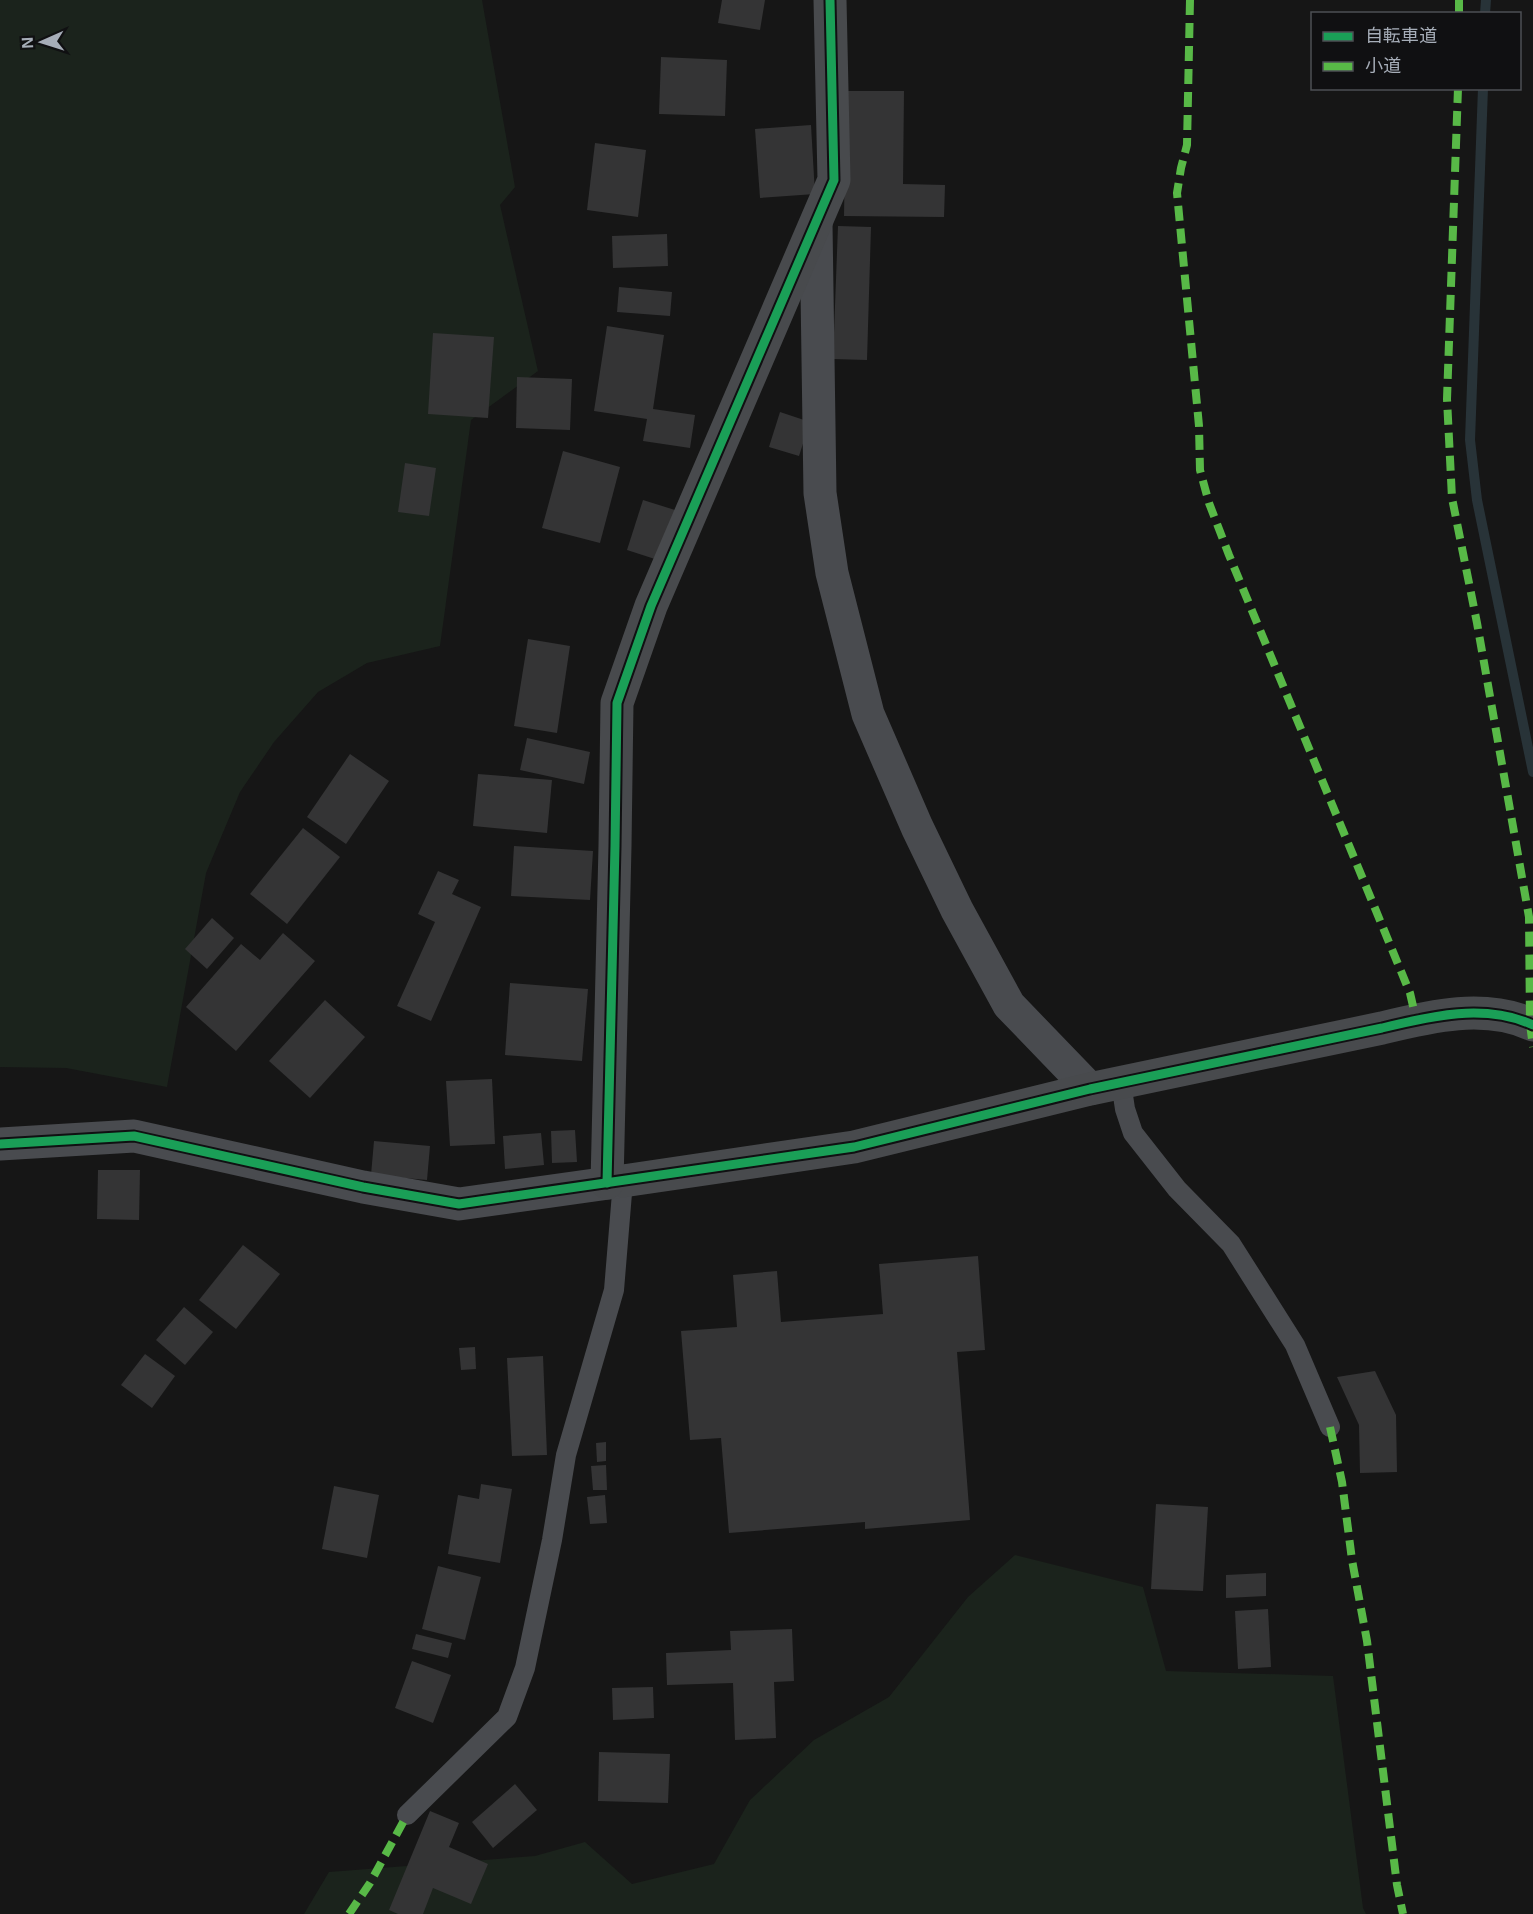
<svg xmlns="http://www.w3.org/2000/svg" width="1533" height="1914" viewBox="0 0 1533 1914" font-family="Arial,'Noto Sans JP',sans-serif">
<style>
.green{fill:#1b231c}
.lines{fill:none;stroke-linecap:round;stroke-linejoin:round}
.stream{stroke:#283338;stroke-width:10}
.building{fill:#343435}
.lane{stroke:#494b4f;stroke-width:20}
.street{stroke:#494b4f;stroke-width:33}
.secondary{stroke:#484a4d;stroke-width:33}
.quiet{stroke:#58b947;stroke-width:8;stroke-dasharray:15 8;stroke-linecap:butt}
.cycleway-casing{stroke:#101012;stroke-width:13}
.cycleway{stroke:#1a9f57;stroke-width:9}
</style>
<rect width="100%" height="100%" fill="#161616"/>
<!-- green -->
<g class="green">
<path d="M0 0H482L515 187 500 205 538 371 471 420 440 646 367 663 318 692 274 742 240 792 206 873 167 1087 66 1068 0 1067Z"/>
<path d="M1015 1555 1143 1587 1166 1671 1333 1676 1363 1908 1366 1914H304L329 1872 535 1856 585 1842 632 1884 714 1864 750 1800 814 1740 889 1697 968 1597Z"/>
</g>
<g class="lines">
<!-- stream -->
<g class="stream">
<path d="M1485 14 1486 0"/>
<path d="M1483 88 1470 440 1477 500 1533 772"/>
</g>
</g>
<!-- building -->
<g class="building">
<path d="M722 0H765L760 30 718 23Z"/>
<path d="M661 57 727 60 725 116 659 114Z"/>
<path d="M846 91H904L903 184 945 185 944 217 844 216Z"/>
<path d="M811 125 815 194 760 198 755 129Z"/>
<path d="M595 143 646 150 638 217 587 210Z"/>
<path d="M838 226 871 227 867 360 833 359Z"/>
<path d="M667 234 668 266 613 268 612 236Z"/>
<path d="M619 287 672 292 670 316 617 312Z"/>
<path d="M607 326 664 335 653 409 695 415 690 448 643 441 647 419 594 411Z"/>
<path d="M433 333 494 337 488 418 428 414Z"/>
<path d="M517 377 572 379 570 430 516 428Z"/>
<path d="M780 412 810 422 799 456 769 447Z"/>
<path d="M563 451 620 467 600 543 542 528Z"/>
<path d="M405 463 436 468 429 516 398 512Z"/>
<path d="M643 500 675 510 658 560 627 550Z"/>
<path d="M528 639 570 646 557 733 514 726Z"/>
<path d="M527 738 590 752 584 784 520 770Z"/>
<path d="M350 754 389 781 346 844 307 817Z"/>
<path d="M478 774 552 780 547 833 473 826Z"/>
<path d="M303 828 340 857 287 924 250 894Z"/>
<path d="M514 846 593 851 590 900 511 896Z"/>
<path d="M438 871 459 880 452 894 481 907 431 1021 397 1006 435 922 418 914Z"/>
<path d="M212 918 234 938 207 969 185 949Z"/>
<path d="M283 933 315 961 236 1051 186 1007 241 944 260 960Z"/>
<path d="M510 983 588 989 582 1061 505 1055Z"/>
<path d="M325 1000 365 1037 310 1098 269 1061Z"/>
<path d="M492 1079 495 1144 450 1146 446 1081Z"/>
<path d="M575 1130 577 1162 552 1163 551 1131Z"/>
<path d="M541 1133 544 1165 505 1169 503 1136Z"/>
<path d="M374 1141 430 1146 427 1180 371 1175Z"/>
<path d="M98 1170H140L139 1220 97 1219Z"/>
<path d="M243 1245 280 1274 236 1329 199 1300Z"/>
<path d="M978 1256 985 1350 957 1352 970 1520 865 1529V1522L729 1533 721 1438 690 1440 681 1331 737 1327 733 1275 777 1271 781 1322 883 1314 879 1264Z"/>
<path d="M184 1307 213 1332 185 1365 156 1340Z"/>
<path d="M475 1347 476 1369 461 1370 459 1348Z"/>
<path d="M145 1354 175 1376 152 1408 121 1385Z"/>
<path d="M543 1356 547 1455 512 1456 507 1358Z"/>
<path d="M1375 1371 1396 1415 1397 1472 1360 1473 1359 1425 1337 1377Z"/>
<path d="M606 1442V1461L597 1462 596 1443Z"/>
<path d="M606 1465 607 1490H593L591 1466Z"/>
<path d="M481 1484 512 1489 500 1563 448 1554 458 1495 479 1499Z"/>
<path d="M334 1486 379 1495 367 1558 322 1549Z"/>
<path d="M605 1495 607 1523 590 1524 587 1497Z"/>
<path d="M1156 1504 1208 1507 1203 1591 1151 1589Z"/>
<path d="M438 1566 481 1577 465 1640 422 1629Z"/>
<path d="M1266 1573V1596L1226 1598V1575Z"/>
<path d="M1268 1609 1271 1667 1238 1669 1235 1611Z"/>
<path d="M792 1629 794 1681 774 1682 776 1738 735 1740 733 1683 667 1685 666 1653 731 1650 730 1631Z"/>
<path d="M416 1634 452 1643 448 1658 412 1649Z"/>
<path d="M412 1661 451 1675 433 1723 395 1708Z"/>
<path d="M653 1687 654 1718 613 1720 612 1688Z"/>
<path d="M599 1752 670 1754 668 1803 598 1801Z"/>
<path d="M515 1784 537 1810 493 1848 472 1822Z"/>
<path d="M430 1811 459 1823 449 1847 488 1864 471 1904 433 1888 423 1914H398L389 1910Z"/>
</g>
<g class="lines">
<!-- lane -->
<g class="lane">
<path d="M1121 1082 1125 1109 1133 1133 1177 1189 1231 1244 1295 1345 1330 1427"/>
<path d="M407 1815 507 1717 525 1668 552 1540 566 1455 614 1290 623 1181"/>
</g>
<!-- street -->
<g class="street">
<path d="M816 224 820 493 832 573 868 714 917 827 957 910 1009 1005 1090 1089"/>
<path d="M0 1144 134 1136 363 1187 459 1204 623 1181"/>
</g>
<!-- secondary -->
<g class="secondary">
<path d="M623 1181 854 1147 1090 1089 1382 1028C1431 1016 1485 1003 1533 1025"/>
<path d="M607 1183 615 846 617 703 651 606 834 180 830 0"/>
</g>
<!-- quiet -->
<g class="quiet">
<path d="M1190 0 1187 145 1181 168 1177 193 1199 426 1200 470 1209 503 1229 555 1410 993 1416 1019"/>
<path d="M1459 14V0"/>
<path d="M1458 88 1447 399 1452 498 1477 623 1529 917 1530 1024 1533 1047"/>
<path d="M1330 1427 1342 1482 1352 1560 1367 1641 1397 1885 1403 1914"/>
<path d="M349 1914 370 1883 407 1815"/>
</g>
<defs>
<g id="cycleway">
<path d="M0 1144 134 1136 363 1187 459 1204 854 1147 1090 1089 1382 1028C1431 1016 1485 1003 1533 1025"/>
<path d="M607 1183 615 846 617 703 651 606 834 180 830 0"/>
</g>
</defs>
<!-- cycleway casing -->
<use href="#cycleway" class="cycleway-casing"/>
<!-- cycleway -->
<use href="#cycleway" class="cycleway"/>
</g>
<!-- legend -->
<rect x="1311" y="12" width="210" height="78" fill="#101012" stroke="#4c4f54" stroke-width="1.5"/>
<rect x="1323" y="32" width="30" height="9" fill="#1a9f57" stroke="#4c4f54" stroke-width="1.5"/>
<text x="1365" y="42" font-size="18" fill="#a6adb8">自転車道</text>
<rect x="1323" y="62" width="30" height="9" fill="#58b947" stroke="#4c4f54" stroke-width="1.5"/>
<text x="1365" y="72" font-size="18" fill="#a6adb8">小道</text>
<!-- north arrow -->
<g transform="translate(42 42) rotate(267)" stroke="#101012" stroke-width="4.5" paint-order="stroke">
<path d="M0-4.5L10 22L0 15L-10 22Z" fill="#a6adb8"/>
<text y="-9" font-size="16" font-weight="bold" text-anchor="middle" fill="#a6adb8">N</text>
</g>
</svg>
